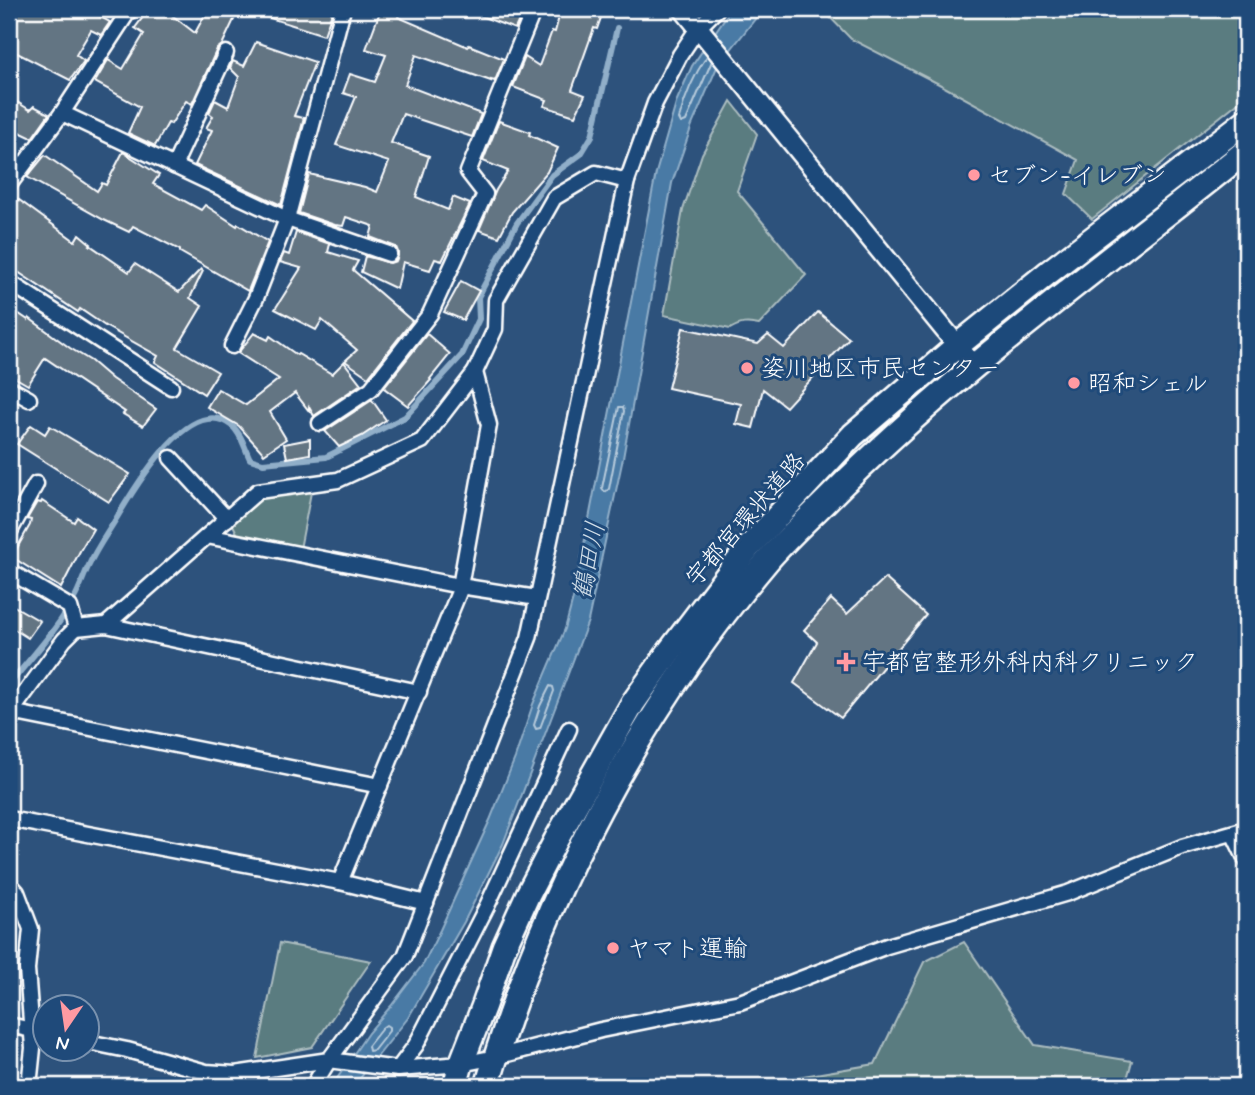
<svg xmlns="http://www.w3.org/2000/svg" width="1255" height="1095" viewBox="0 0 1255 1095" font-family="Mynerve,'Klee One',sans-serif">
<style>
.green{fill:#5a7b80;stroke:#acbdc0;stroke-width:2}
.water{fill:#487aa5;stroke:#91afc9;stroke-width:2}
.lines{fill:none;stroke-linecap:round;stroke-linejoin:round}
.shore{stroke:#b6cadb;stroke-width:2}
.stream{stroke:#91afc9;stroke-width:6}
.building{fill:#647483;stroke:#fff;stroke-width:2}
.minor-casing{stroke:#fff;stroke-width:19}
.tertiary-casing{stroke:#fff;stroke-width:23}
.primary-casing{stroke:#fff;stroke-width:28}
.minor{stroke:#1f4a7a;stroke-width:14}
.tertiary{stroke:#1f4a7a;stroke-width:18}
.primary{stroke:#1f4a7a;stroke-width:23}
.poi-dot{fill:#ff9aa2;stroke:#1f4a7a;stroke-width:2.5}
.labels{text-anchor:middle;stroke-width:6;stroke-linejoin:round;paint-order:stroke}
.poi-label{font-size:24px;fill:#fff;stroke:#1f4a7a;text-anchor:start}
.street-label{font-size:24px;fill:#fff;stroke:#1f4a7a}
.water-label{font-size:26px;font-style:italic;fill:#d1dee8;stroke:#1f4a7a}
</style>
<rect width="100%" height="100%" fill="#2d527c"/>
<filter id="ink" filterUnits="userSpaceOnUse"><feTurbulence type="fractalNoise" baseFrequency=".0143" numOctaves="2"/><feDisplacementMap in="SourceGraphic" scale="14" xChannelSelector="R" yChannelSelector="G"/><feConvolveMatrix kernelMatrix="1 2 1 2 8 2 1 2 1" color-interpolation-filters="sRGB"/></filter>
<g filter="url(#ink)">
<!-- green -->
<g class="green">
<path d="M822 9H1246V96L1092 219 1066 194 1078 160 939 84 851 39Z"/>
<path d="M731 101 757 134 737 191 806 275 759 325C747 322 740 323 730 329L664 315 683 210 702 154Z"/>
<path d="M312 487 300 549 239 537 232 523 262 494Z"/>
<path d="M964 942 1035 1045 1132 1061 1125 1086H761L762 1083 875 1064 924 962Z"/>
<path d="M280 943 371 961 312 1047 257 1058Z"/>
</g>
<!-- water -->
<path class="water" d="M731 9H763L717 67 692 125 672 183 623 458 588 621 560 695 503 844 464 922 408 1018 358 1081 356 1086H332L368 1033 391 1006 424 963 440 930 490 820 515 758 533 704 565 629 575 591 656 173 677 100 692 66Z"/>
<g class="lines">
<!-- shore -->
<g class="shore">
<path d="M707 56C694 75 685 96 679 119L681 123 686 121 712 61"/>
<path d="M619 407H623L624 411 609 489 605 492 602 488Z"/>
<path d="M550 686 553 687 554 691 540 728 536 729 534 725 540 706Z"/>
<path d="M386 1025 389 1027V1031L374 1050 369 1051 368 1046 383 1027Z"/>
</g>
<!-- stream -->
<g class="stream">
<path d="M9 685C32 656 59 628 76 595 81 585 84 575 89 565 96 549 107 534 116 519 133 491 190 390 232 426 241 433 245 449 250 459L263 463 326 457 405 417 462 355 479 319 478 297 517 223 552 175 581 154 592 136 617 28"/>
<path d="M9 921V945"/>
<path d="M9 1056 12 1068 10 1086"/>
</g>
</g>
<!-- building -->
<g class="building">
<path d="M13 9H86L110 22 101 35 91 30 76 55 84 61 70 80 9 49V16Z"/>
<path d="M149 9H164L195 33 208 9H239L222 45 217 49 192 104 186 101 171 124 168 123 155 146 128 133 140 107 95 82 108 60 123 69 144 34 135 28Z"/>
<path d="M251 9H333L324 35 251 12Z"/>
<path d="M381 9H400L398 17 468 47 469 45 504 59 495 81 491 80V81L416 55 405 85 481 114 472 137 403 114 391 143 429 156 416 197 448 210 453 197 470 204 442 261 435 259 430 270 403 262 397 289 361 272 365 256 390 263 396 261 398 256V252L396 247 370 237 373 226 346 217 343 226 335 225 299 213 309 174 365 187 377 192 389 162 336 145 356 97 343 93 350 74 375 82 386 55 366 49Z"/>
<path d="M465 9H524L515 29 465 10Z"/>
<path d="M561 9H604L597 29 594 28 572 90 585 95 575 116 544 106 547 100 513 87 525 57 539 66 552 31 555 32Z"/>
<path d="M256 42 315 62 294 116 304 118 281 205 195 165 212 130 206 128 213 116 209 113 215 100 228 107 239 77 230 68 233 61 244 66Z"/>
<path d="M9 97 30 110 34 106 49 114 32 138 9 127Z"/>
<path d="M499 121 530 132 529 135 558 148 547 172 512 212 499 237 479 230 496 190 508 171 483 161Z"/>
<path d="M123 152 159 175 153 184 201 210 205 205 237 226 238 224 268 242 248 291 180 252V250L133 226 129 232 104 220 27 177 45 155 97 191 102 183 106 185Z"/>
<path d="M11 194 75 241 79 234 91 244 90 245 129 272 135 264 179 292 201 269 203 271 190 298 202 306 177 348 218 372 204 394 155 362 158 356 105 326 80 309 78 312 9 266V195Z"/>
<path d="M296 232 330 244 328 252 358 261 353 270 412 321 368 377 345 361 357 350 322 320 316 330 275 309 301 268 280 262 284 253 289 255Z"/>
<path d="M461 281 479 291 463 320 444 312Z"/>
<path d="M9 307 28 320 29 318 70 348 91 361 112 379 156 409 143 426 123 414 125 412 45 358 28 385 9 374Z"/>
<path d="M818 312 849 338 786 407 763 389 753 428 736 424 741 404 668 388 683 328 758 344 768 335 784 348Z"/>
<path d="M254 333 268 340 270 336 297 355 298 354 332 374 344 362 361 384 314 416 309 407V411L295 393 270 412 286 439 264 454 239 426 207 407 218 389 246 405 279 379 238 353Z"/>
<path d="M427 334 450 354 430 379 431 380 408 406 384 388Z"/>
<path d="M372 400 386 420 362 436 339 447 325 431Z"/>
<path d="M31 425 45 434 50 426 130 474 109 502 17 444Z"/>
<path d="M310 439V454L287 458 284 444Z"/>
<path d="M42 501 74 522 77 517 93 529 81 549 61 588 12 557 30 525 31 520 27 519 37 502 41 503Z"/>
<path d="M885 578 926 615 841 718 794 683 817 642 804 630 831 599 847 614Z"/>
<path d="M14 606 40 621 28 638 9 626V615Z"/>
</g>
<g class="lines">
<defs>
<g id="minor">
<path d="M62 113 287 219 389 254"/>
<path d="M174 166 226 53"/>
<path d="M9 185 62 113 130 9"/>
<path d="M9 282 171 387"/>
<path d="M232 346 256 298 287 219 343 9"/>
<path d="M9 388 29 399"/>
<path d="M320 423 371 389 430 314 485 194 468 172 534 9"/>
<path d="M171 458 227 519"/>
<path d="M9 533 36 484"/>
<path d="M207 536 460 586 537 598"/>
<path d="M9 571 70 607 76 628"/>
<path d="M106 625 258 491 338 480 422 441 475 372 495 329 496 300 554 198 596 173 627 181"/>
<path d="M11 712 380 786"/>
<path d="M9 715 64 640 76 628 106 625 419 692"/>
<path d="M9 819 340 882 426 903"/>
<path d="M1233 833 1246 860"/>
<path d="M340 882 459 592 489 425 475 372"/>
<path d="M9 883 17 892 31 929 27 969 33 1048 29 1086"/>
<path d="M9 1025 46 1033"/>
<path d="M88 1042 127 1050 206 1072 235 1074 329 1060 398 1069 461 1064 496 1057 601 1030 740 1002 887 946 1068 893 1182 847 1246 829"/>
<path d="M398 1069 416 1045 487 906 569 729"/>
<path d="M313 1086 329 1060 405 956 529 638 627 181 655 103 680 55 698 28 717 9"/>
</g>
<path id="tertiary" d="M683 9 974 366"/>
<g id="primary">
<path d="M455 1086 461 1064 484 1005 504 947 528 894 556 840 633 703 669 652 748 548 853 435 957 346 1049 272 1246 121"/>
<path d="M487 1086C544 894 638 714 767 561 786 539 808 519 828 499 956 370 1105 265 1246 151"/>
</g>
</defs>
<!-- minor casing -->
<use href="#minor" class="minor-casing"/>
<!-- tertiary casing -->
<use href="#tertiary" class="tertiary-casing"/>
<!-- primary casing -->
<use href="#primary" class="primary-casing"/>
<!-- minor -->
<use href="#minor" class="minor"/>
<!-- tertiary -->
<use href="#tertiary" class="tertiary"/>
<!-- primary -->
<use href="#primary" class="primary"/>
</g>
</g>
<!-- markers -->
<g class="poi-dot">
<circle cx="974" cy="175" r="7"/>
<circle cx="747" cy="368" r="7"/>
<circle cx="1074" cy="383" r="7"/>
<path d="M842.5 651.5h7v7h7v7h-7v7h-7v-7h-7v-7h7z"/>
<circle cx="613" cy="948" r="7"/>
</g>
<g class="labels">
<!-- poi labels -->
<g class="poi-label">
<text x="988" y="183">セブン-イレブン</text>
<text x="761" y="376">姿川地区市民センター</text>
<text x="1088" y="391">昭和シェル</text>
<text x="862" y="670">宇都宮整形外科内科クリニック</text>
<text x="627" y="956">ヤマト運輸</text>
</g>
<!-- street labels -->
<g class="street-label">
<text transform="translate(745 519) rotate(-49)" y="8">宇都宮環状道路</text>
</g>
<!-- water labels -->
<g class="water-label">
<text transform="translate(588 560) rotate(-79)" y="9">鶴田川</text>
</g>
</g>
<!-- margin -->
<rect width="1255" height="1095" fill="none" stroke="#1f4a7a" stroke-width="35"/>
<rect x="18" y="18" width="1220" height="1060" fill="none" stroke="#fff" stroke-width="2.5" filter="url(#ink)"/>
<!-- north arrow -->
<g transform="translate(66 1028) rotate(193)"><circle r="33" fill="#1f4a7a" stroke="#7992af" stroke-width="2"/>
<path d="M0-5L12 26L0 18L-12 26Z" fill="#ff9aa2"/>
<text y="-10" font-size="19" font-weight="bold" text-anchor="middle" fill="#ffffff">N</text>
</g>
</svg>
